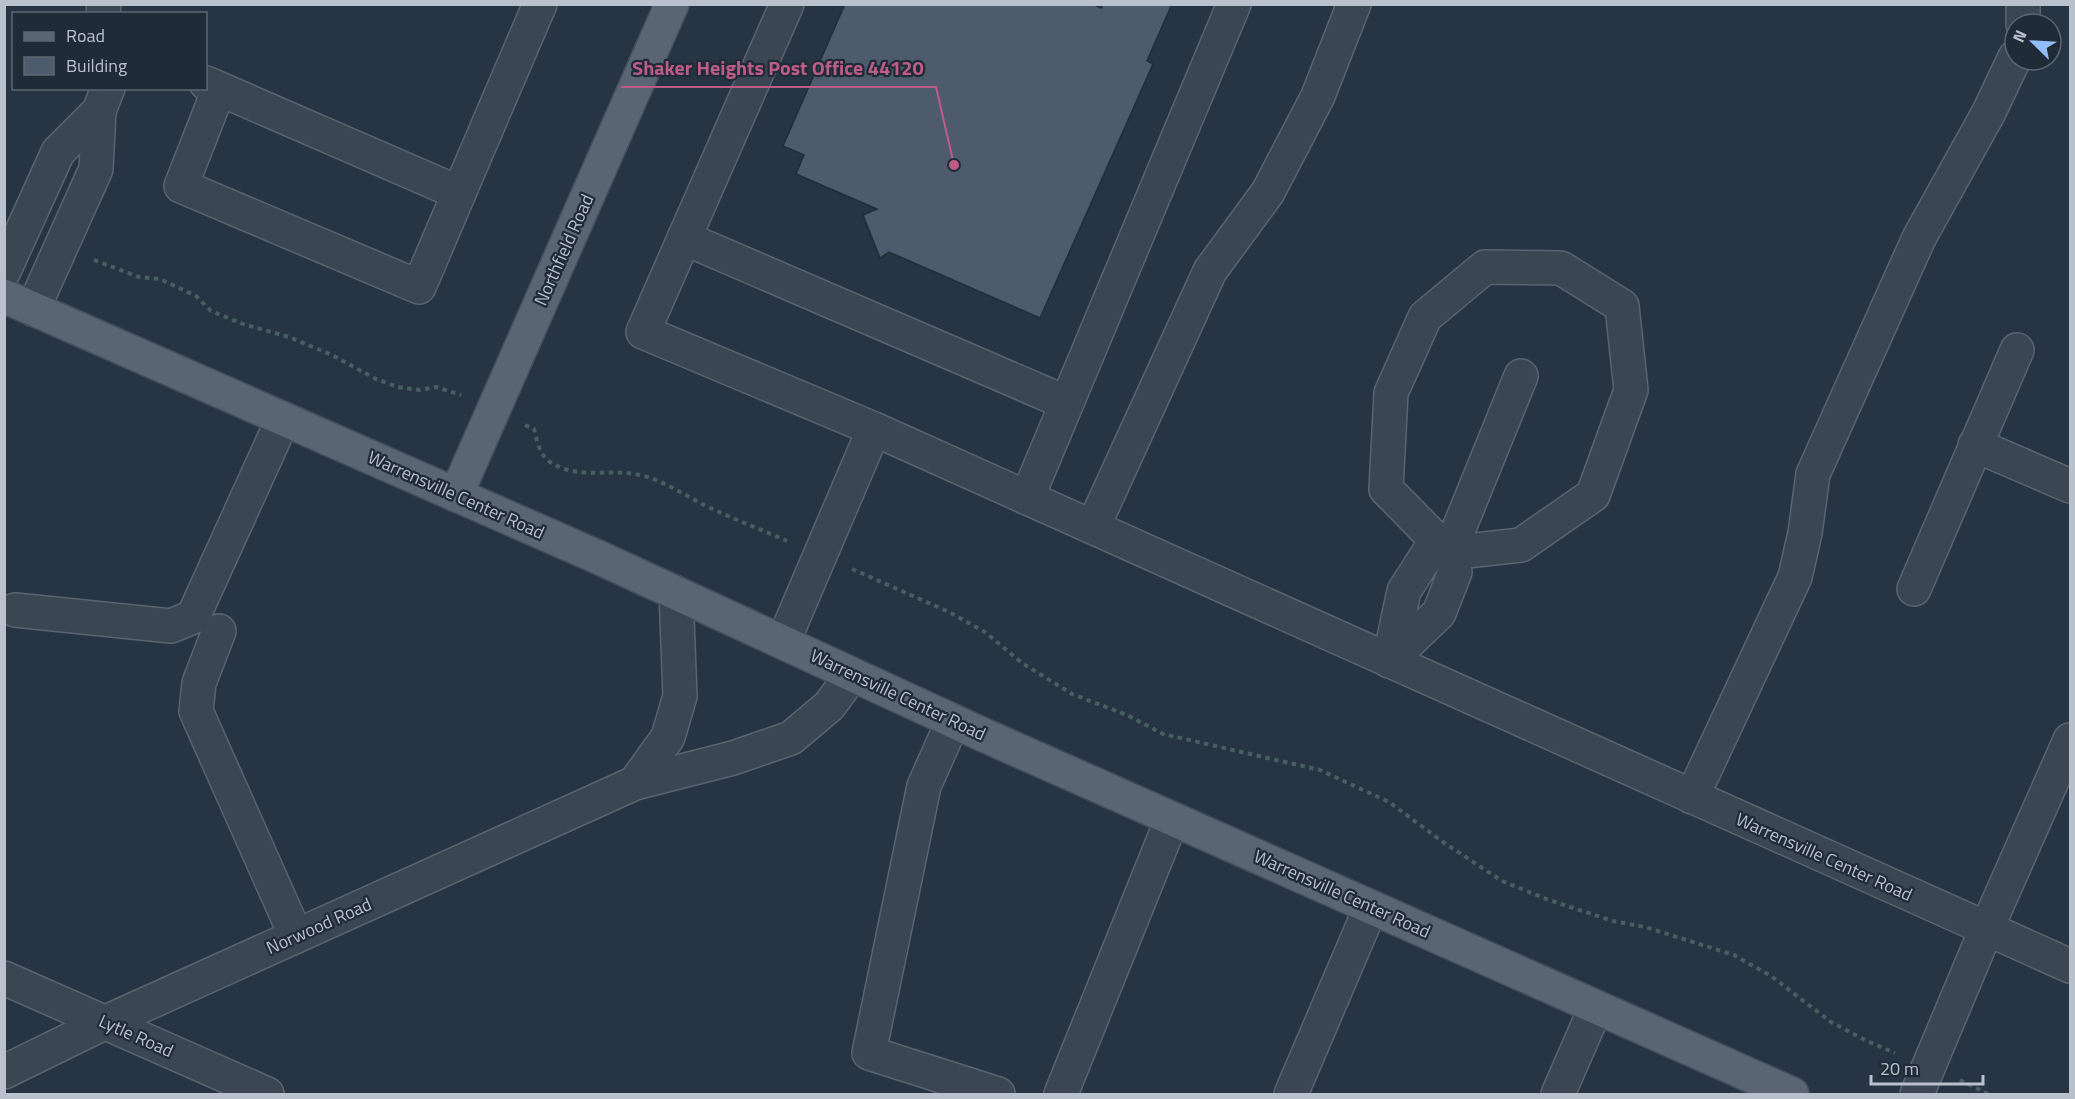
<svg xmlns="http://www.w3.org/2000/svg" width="2075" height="1099" viewBox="0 0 2075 1099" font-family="'Titillium Web',sans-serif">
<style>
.building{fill:#4e5b6c;stroke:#222d3a;stroke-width:1.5}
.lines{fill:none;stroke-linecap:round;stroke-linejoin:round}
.minor-casing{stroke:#5a6470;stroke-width:36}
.major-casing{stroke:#454f5c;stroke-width:36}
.path{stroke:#475f60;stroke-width:4;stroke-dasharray:4.5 4.5;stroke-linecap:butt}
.minor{stroke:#3b4653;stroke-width:33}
.major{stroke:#5a6573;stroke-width:33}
.labels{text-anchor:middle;stroke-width:4.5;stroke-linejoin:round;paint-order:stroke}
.street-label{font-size:18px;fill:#b9c1cc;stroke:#202b38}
.leader{fill:none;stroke:#be5c88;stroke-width:2}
.callout-dot{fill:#be5c88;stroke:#202b38;stroke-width:2}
.callout-label{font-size:20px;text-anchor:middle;font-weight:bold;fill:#be5c88;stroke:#202b38;stroke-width:4.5;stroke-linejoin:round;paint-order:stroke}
</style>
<rect width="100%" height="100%" fill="#273443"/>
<!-- building -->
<path class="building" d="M845 4H1093L1101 8 1103 4H1172L1147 61 1153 64 1040 318 889 252 880 258 863 215 877 209 796 174 804 155 783 146Z"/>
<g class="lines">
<defs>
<g id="minor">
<path d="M787 4 643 332 874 429 2070 966"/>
<path d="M103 14 104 4"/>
<path d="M2023 24V4"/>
<path d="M206 83 459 193 540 4"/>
<path d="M219 89 181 186 419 287 459 193"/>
<path d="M684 238 1067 403"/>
<path d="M1485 267 1561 268 1622 306 1631 390 1593 495 1521 545 1449 553 1386 489 1391 393 1425 317Z"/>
<path d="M4 271 58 152 99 111 108 88"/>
<path d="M33 309 96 169 99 111"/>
<path d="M1975 445 2070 486"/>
<path d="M1027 498 1234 4"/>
<path d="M1093 527 1210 271 1268 192 1318 96 1354 4"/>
<path d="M1429 552 1449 553 1455 572 1439 613 1389 661 1404 591Z"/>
<path d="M1449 553 1521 376"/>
<path d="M1914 589 2017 350"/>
<path d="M15 610 171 626 193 617 283 419"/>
<path d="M219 631 199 683 196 711 296 936"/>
<path d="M783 642 874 429"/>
<path d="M953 721 924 786 869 1053 998 1094"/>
<path d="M635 783 668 737 680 696 676 593"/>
<path d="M1692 797 1795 577 1805 533 1813 474 1919 238 1989 112 2015 57"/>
<path d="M4 978 267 1094"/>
<path d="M4 1072 104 1023 635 783 733 758 791 738 829 706 852 675"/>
<path d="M1061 1094 1172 819"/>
<path d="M1291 1094 1371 907"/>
<path d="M1558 1094 1596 1007"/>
<path d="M1917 1094 1986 930 2070 740"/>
</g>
<g id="major">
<path d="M4 296 600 558 977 732 1792 1094"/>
<path d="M456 495 672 4"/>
</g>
</defs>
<!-- minor casing -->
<use href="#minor" class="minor-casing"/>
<!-- major casing -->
<use href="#major" class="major-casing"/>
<!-- path -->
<g class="path">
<path d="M94 260 139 277 160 279 196 296 211 311 243 324 289 337 332 355 376 379 398 387 419 390 436 387 461 395"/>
<path d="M525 425 534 429C537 441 539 454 550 462 579 481 613 467 644 476 666 482 686 496 706 506 733 519 760 529 787 541"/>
<path d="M852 569 949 612 985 632 1022 663 1072 694 1127 715 1163 734 1320 770 1389 802 1443 842 1502 881 1549 900 1613 921 1645 927 1734 955 1771 976 1831 1022 1865 1040 1895 1053"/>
<path d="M1960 1080 1988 1094"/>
</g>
<!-- minor -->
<use href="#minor" class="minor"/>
<!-- major -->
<use href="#major" class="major"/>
</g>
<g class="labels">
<!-- street labels -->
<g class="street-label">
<text transform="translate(564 250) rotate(-66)" y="6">Northfield Road</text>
<text transform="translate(456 495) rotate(24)" y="6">Warrensville Center Road</text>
<text transform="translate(898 695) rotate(25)" y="6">Warrensville Center Road</text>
<text transform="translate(1824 857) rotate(24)" y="6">Warrensville Center Road</text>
<text transform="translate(1342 894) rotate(24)" y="6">Warrensville Center Road</text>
<text transform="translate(319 926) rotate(-24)" y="6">Norwood Road</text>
<text transform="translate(136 1036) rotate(24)" y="6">Lytle Road</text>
</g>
</g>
<!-- callouts -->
<path class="leader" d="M954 165L936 87H621"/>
<circle class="callout-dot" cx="954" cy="165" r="6"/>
<g class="callout-label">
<text x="778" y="75">Shaker Heights Post Office 44120</text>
</g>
<!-- border -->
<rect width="2075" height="1099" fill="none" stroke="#b9c1cc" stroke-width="12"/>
<!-- legend -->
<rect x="12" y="12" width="195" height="78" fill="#202b38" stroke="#5d6773" stroke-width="1.5"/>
<rect x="24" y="32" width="30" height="9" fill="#5a6573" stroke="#5d6773" stroke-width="1.5"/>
<text x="66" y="42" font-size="18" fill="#b9c1cc">Road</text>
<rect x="24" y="57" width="30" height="18" fill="#4e5b6c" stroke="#5d6773" stroke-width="1.5"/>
<text x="66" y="72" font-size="18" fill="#b9c1cc">Building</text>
<!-- north arrow -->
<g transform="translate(2033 42) rotate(294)"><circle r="28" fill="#202b38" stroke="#5d6773" stroke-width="1.5"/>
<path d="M0-4.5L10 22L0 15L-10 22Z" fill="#92bdf8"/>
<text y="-9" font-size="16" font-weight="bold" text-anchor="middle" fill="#b9c1cc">N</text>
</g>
<!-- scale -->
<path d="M1871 1075v9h112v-9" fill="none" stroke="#b9c1cc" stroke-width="3"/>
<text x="1880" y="1075" font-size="18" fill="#b9c1cc" stroke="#202b38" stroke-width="4.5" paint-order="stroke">20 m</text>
</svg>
